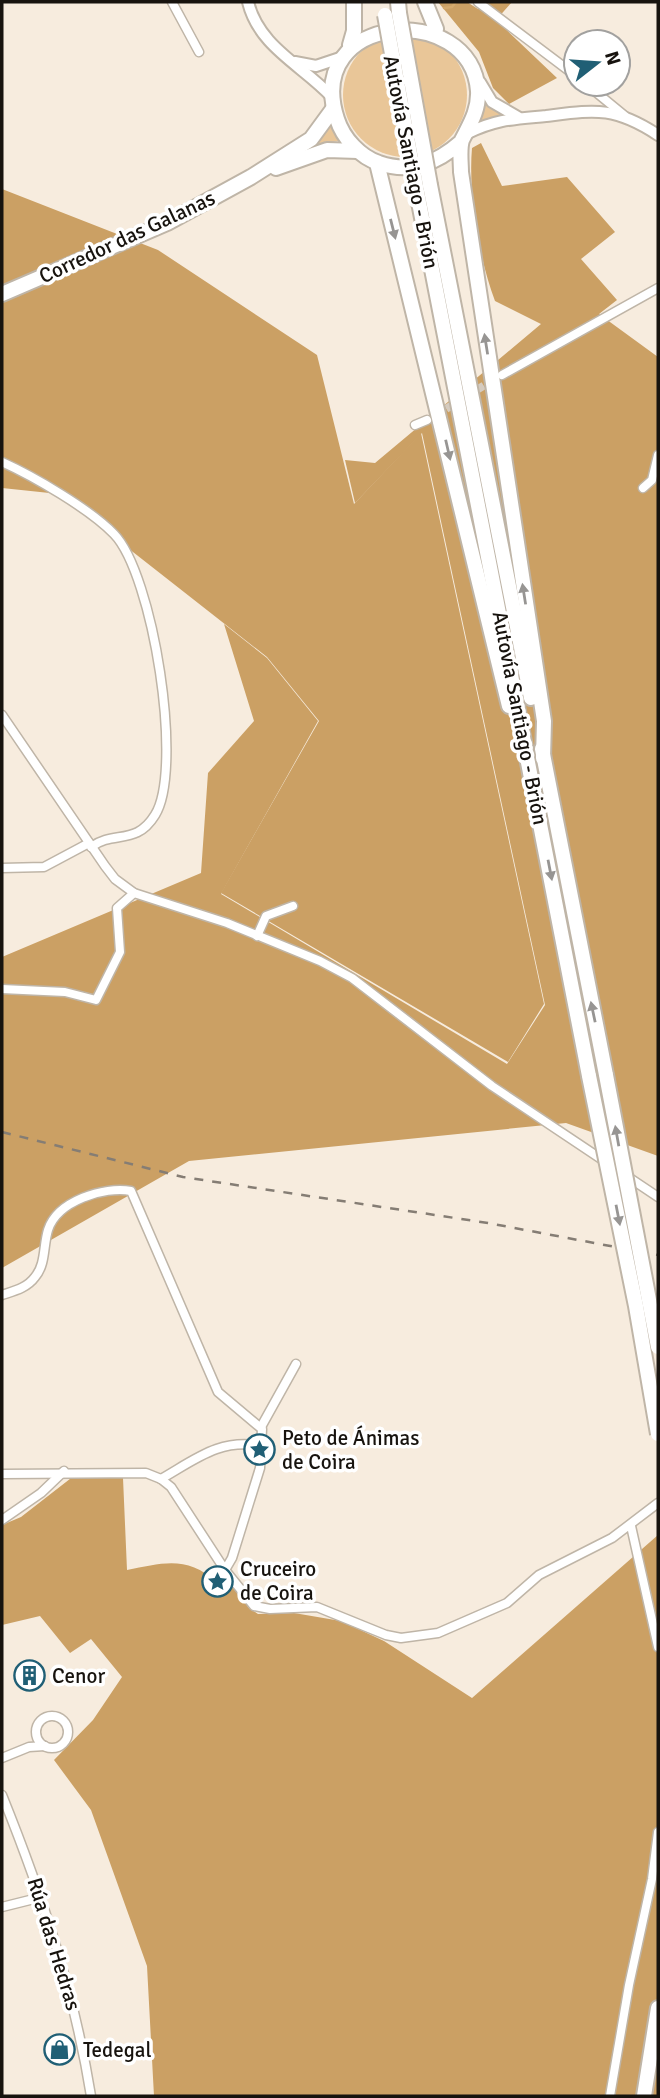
<svg xmlns="http://www.w3.org/2000/svg" width="660" height="2098" viewBox="0 0 660 2098" font-family="Signika,sans-serif">
<style>
.green{fill:#e9c698}
.forest{fill:#cba064}
.lines{fill:none;stroke-linecap:round;stroke-linejoin:round}
.stream{stroke:#d4aa6d;stroke-width:2.5}
.street-tunnel{stroke:#d5cbbf;stroke-width:8;stroke-dasharray:8 4;stroke-linecap:butt}
.street-casing{stroke:#bfb5a7;stroke-width:11}
.secondary-casing{stroke:#bfb5a7;stroke-width:14}
.highway-casing{stroke:#bfb5a7;stroke-width:18}
.street{stroke:#fff;stroke-width:8}
.secondary{stroke:#fff;stroke-width:10}
.highway{stroke:#fff;stroke-width:14}
.rail{stroke:#857d74;stroke-width:2.5;stroke-dasharray:9 9;stroke-linecap:butt}
.highway-bridge-casing{stroke:#bfb5a7;stroke-width:18;stroke-linecap:butt}
.highway-bridge{stroke:#fff;stroke-width:14}
.oneway{fill:#979593}
.labels{text-anchor:middle;stroke-width:7;stroke-linejoin:round;paint-order:stroke}
.street-label{font-size:21px;fill:#17130e;stroke:#fff}
.poi-label{font-size:21px;fill:#17130e;stroke:#fff;text-anchor:start}
</style>
<rect width="100%" height="100%" fill="#f7ecde"/>
<!-- green -->
<g class="green">
<circle cx="405" cy="95" r="62"/>
<path d="M484 101 506 115 479 123Z"/>
<path d="M331 124 340 141 324 143 303 153 322 137Z"/>
</g>
<!-- forest -->
<g class="forest">
<path d="M438 2H467L478 9 485 2H512L496 20 557 78 509 104 493 88 479 52Z"/>
<path d="M481 143 502 186 567 177 615 232 581 259 617 300 599 314 658 357V1156L566 1123 189 1161 2 1268V957L201 873 208 773 254 721 224 624 267 658 318 721 221 894 507 1064 545 1005 422 433 355 503 345 460 375 463 541 324 495 301C479 259 468 193 472 148Z"/>
<path d="M2 189 158 250 317 355 354 504 421 433 544 1004 508 1062 221 893 319 721 267 657 59 494 2 488Z"/>
<path d="M75 1475 123 1478 127 1570C163 1563 188 1555 217 1583L227 1578 249 1608 258 1614 294 1613 341 1621 384 1641 472 1698 658 1535V2096H154L147 1966 91 1810 54 1760 93 1720 122 1677 91 1639 70 1653 40 1616 2 1625V1525L21 1517Z"/>
</g>
<g class="lines">
<!-- stream -->
<path class="stream" d="M444 8 452 7 456 2"/>
<!-- street-tunnel -->
<path class="street-tunnel" d="M436 415 493 380"/>
<defs>
<g id="street">
<path d="M172 2 199 52"/>
<path d="M478 2 576 76"/>
<path d="M586 84 625 116"/>
<path d="M502 375 658 288"/>
<path d="M415 425 427 420"/>
<path d="M2 462C33 476 90 509 114 534 153 574 184 769 155 815 136 846 114 830 91 847"/>
<path d="M643 488 652 480 658 455"/>
<path d="M2 715 105 866 115 879 134 893 227 923 320 961 352 978 492 1086 658 1197"/>
<path d="M2 868 44 867 89 843"/>
<path d="M257 936 266 916 293 906"/>
<path d="M2 989 65 992 96 1000 120 952 117 908 134 893"/>
<path d="M2 1295C14 1291 27 1288 35 1277 46 1264 43 1246 48 1230 57 1201 104 1186 131 1191L218 1392 262 1429 260 1468 232 1558 225 1570"/>
<path d="M261 1427 296 1364"/>
<path d="M2 1474 146 1473 161 1479 171 1487 225 1570 254 1606 270 1609 317 1607 386 1635 401 1638 438 1633 507 1603 539 1575 612 1538 658 1503"/>
<path d="M161 1479C196 1459 220 1438 262 1446"/>
<path d="M2 1520 41 1493 64 1471"/>
<path d="M631 1526 658 1647"/>
<circle cx="52" cy="1732" r="16"/>
<path d="M2 1758 29 1747 45 1746"/>
<path d="M2 1795C42 1894 74 1991 91 2096"/>
<path d="M2 1907 42 1897"/>
<path d="M610 2096 629 1985 652 1879 658 1832"/>
</g>
<g id="secondary">
<path d="M248 2C259 47 302 65 332 97"/>
<path d="M295 62 316 66 343 57"/>
<path d="M480 82 492 102 518 117"/>
<path d="M468 133C497 119 514 119 546 116 595 110 614 106 658 135"/>
</g>
<g id="highway">
<path d="M398 2 399 13"/>
<path d="M425 2 436 29"/>
<path d="M350 45 354 31V2"/>
<path d="M461 142C437 163 411 174 379 163 360 157 343 138 337 119 302 13 471 0 478 91 479 110 470 124 462 140 459 149 461 163 461 172L544 721 543 758"/>
<path d="M377 163 509 706"/>
<path d="M276 168 327 150 358 151"/>
<path d="M430 185 531 698"/>
<path d="M416 187 589 1076"/>
<path d="M2 294 167 223 251 177 311 139 333 109"/>
<path d="M542 749 606 1075"/>
<path d="M644 2096 658 2008"/>
</g>
</defs>
<!-- street casing -->
<use href="#street" class="street-casing"/>
<!-- secondary casing -->
<use href="#secondary" class="secondary-casing"/>
<!-- highway casing -->
<use href="#highway" class="highway-casing"/>
<!-- street -->
<use href="#street" class="street"/>
<!-- secondary -->
<use href="#secondary" class="secondary"/>
<!-- highway -->
<use href="#highway" class="highway"/>
<!-- rail -->
<path class="rail" d="M2 1132 183 1177 488 1223 658 1255"/>
<defs>
<g id="highway-bridge">
<path d="M399 13 430 185"/>
<path d="M385 15 416 187"/>
<path d="M606 1075 658 1347"/>
<path d="M589 1076 636 1306 658 1434"/>
</g>
</defs>
<!-- highway-bridge casing -->
<use href="#highway-bridge" class="highway-bridge-casing"/>
<!-- highway-bridge -->
<use href="#highway-bridge" class="highway-bridge"/>
</g>
<!-- one-way arrows -->
<defs><path id="oneway-solid" d="M-6-.8H1V-3.2L6.5 0L1 3.2V.8H-6Z" transform="scale(1.75)"/></defs>
<g class="oneway">
<use href="#oneway-solid" transform="translate(393 229) rotate(76)"/>
<use href="#oneway-solid" transform="translate(486 344) rotate(-99)"/>
<use href="#oneway-solid" transform="translate(448 450) rotate(77)"/>
<use href="#oneway-solid" transform="translate(524 594) rotate(-99)"/>
<use href="#oneway-solid" transform="translate(550 870) rotate(79)"/>
<use href="#oneway-solid" transform="translate(593 1012) rotate(-102)"/>
<use href="#oneway-solid" transform="translate(617 1136) rotate(-100)"/>
<use href="#oneway-solid" transform="translate(618 1215) rotate(79)"/>
</g>
<!-- icons -->
<defs>
<symbol id="sight-ring" viewBox="-11 -11 22 22"><circle r="9.5" fill="#fff" stroke="#205f75" stroke-width="1.5"/><path d="M0-6L1.8-2.2L6-1.7L2.9 1.2L3.7 5.4L0 3.3L-3.7 5.4L-2.9 1.2L-6-1.7L-1.8-2.2Z" fill="#205f75"/></symbol>
<symbol id="building-ring" viewBox="-11 -11 22 22"><circle r="9.5" fill="#fff" stroke="#205f75" stroke-width="1.5"/><path d="M-4-6H4V6H1V3H-1V6H-4ZM-2.5-4.3h1.7v1.8h-1.7ZM.8-4.3h1.7v1.8H.8ZM-2.5-1h1.7V.8h-1.7ZM.8-1h1.7V.8H.8Z" fill="#205f75"/></symbol>
<symbol id="shop-ring" viewBox="-11 -11 22 22"><circle r="9.5" fill="#fff" stroke="#205f75" stroke-width="1.5"/><path d="M-5-2.5h2.3a2.7 3.5 0 0 1 5.4 0H5L5.5 6h-11ZM-1.5-2.5h3a1.5 2.3 0 0 0-3 0Z" fill="#205f75"/></symbol>
</defs>
<g fill-rule="evenodd">
<use href="#sight-ring" x="242" y="1432" width="35" height="35"/>
<use href="#sight-ring" x="200" y="1564" width="35" height="35"/>
<use href="#building-ring" x="12" y="1658" width="35" height="35"/>
<use href="#shop-ring" x="42" y="2032" width="35" height="35"/>
</g>
<g class="labels">
<!-- street labels -->
<g class="street-label">
<text transform="translate(411 162) rotate(79)" y="7">Autovía Santiago - Brión</text>
<text transform="translate(127 237) rotate(-25)" y="7">Corredor das Galanas</text>
<text transform="translate(520 718) rotate(79)" y="7">Autovía Santiago - Brión</text>
<text transform="translate(54 1944) rotate(73)" y="7">Rúa das Hedras</text>
</g>
<!-- poi labels -->
<g class="poi-label">
<text x="282" y="1445">Peto de Ánimas<tspan x="282" dy="24">de Coira</tspan></text>
<text x="240" y="1576">Cruceiro<tspan x="240" dy="24">de Coira</tspan></text>
<text x="52" y="1683">Cenor</text>
<text x="83" y="2057">Tedegal</text>
</g>
</g>
<!-- border -->
<rect width="660" height="2098" fill="none" stroke="#17130e" stroke-width="7"/>
<!-- north arrow -->
<g transform="translate(597 63) rotate(73)"><circle r="33" fill="#ffffff" stroke="#a2a19f" stroke-width="2"/>
<path d="M0-5L12 26L0 18L-12 26Z" fill="#205f75"/>
<text y="-10" font-size="19" font-weight="bold" text-anchor="middle" fill="#17130e">N</text>
</g>
</svg>
